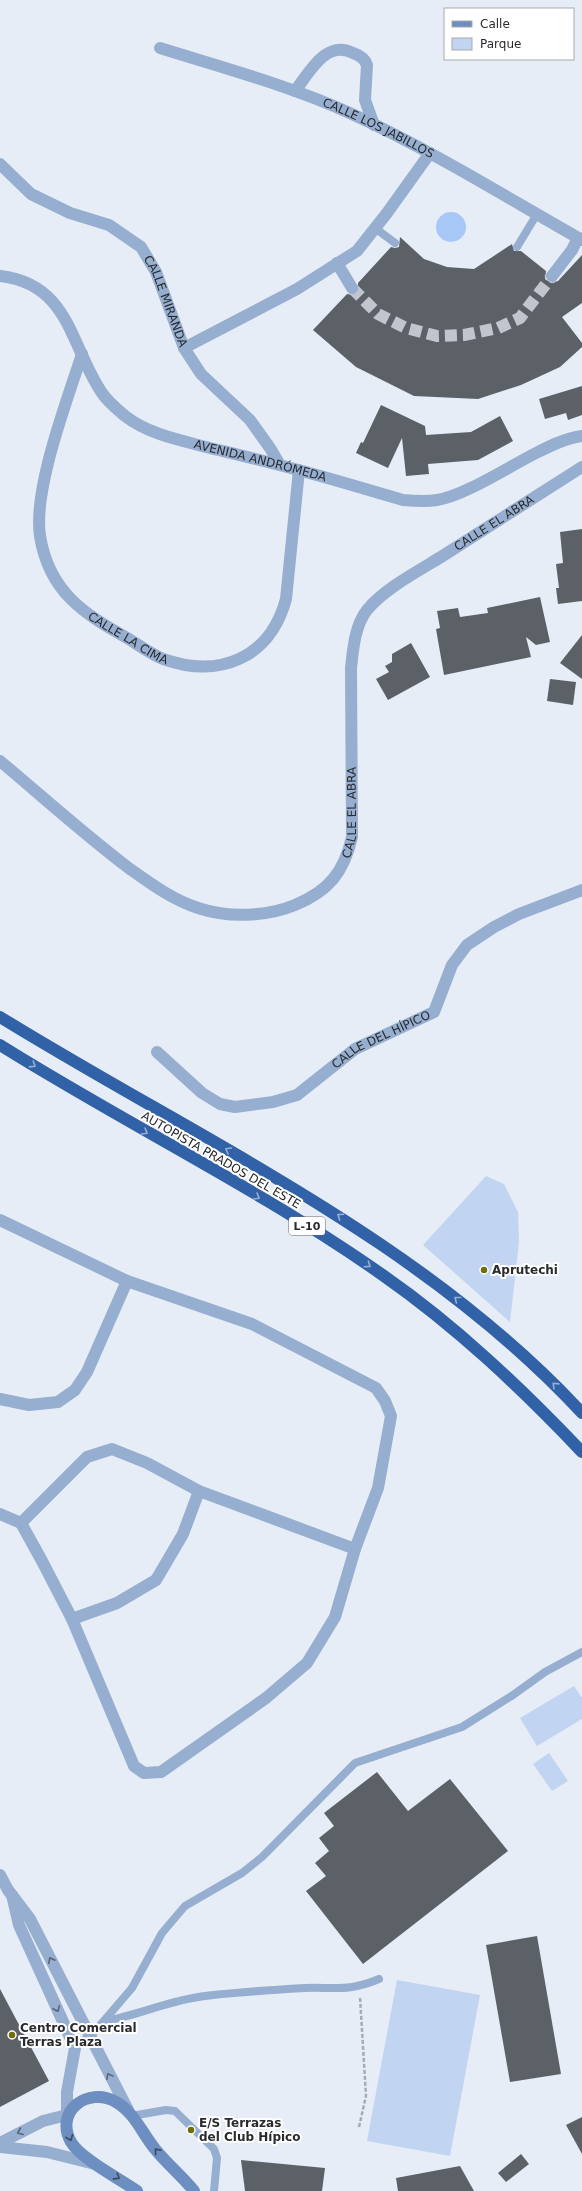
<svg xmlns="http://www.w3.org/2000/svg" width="582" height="2191" viewBox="0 0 582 2191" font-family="'DejaVu Sans',sans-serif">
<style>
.green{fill:#c1d4f1}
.water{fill:#a7c7f6}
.building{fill:#5c6168}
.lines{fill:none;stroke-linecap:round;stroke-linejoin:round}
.street-tunnel{stroke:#c1c6ce;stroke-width:12;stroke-dasharray:12 6;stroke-linecap:butt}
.path{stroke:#a6abb2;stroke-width:2.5;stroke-dasharray:4 2;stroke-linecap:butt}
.lane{stroke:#96aed0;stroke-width:8}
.street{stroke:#96aed0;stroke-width:12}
.secondary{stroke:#6c8ec0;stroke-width:12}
.highway{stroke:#3162a8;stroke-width:12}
.oneway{stroke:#98b0d4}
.oneway2{stroke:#5a6576}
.oneway3{stroke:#3c4859}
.poi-dot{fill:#6f6d0c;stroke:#fff;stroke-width:1.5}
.labels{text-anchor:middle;stroke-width:4;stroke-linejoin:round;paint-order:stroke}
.shield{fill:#fff;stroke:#686a6c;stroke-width:1}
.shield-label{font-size:11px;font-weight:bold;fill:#282a2d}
.street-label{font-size:12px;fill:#282a2d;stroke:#fff}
.poi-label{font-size:12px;font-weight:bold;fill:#282a2d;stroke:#fff;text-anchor:start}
</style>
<rect width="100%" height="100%" fill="#e7edf6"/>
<!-- green -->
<g class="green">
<path d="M486 1176 504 1184 518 1212 519 1242 510 1322 423 1245Z"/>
<path d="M574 1686 582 1698V1719L537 1746 520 1718Z"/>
<path d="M549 1753 568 1781 552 1791 533 1764Z"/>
<path d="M397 1980 480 1995 450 2156 367 2141Z"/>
</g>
<!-- water -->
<circle class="water" cx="451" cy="227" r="15"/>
<!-- building -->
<g class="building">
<path d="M400 237 424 259 447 267 474 269 512 244 514 251H521L546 271 545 279 551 283 558 281 582 255V303L562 317 582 343V347L560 367 521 385 478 399 414 396 356 367 313 330 347 294 353 295 358 292V283L391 247 395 248 399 247Z"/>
<path d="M582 386V415L568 420 566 413 545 419 539 399Z"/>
<path d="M381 405 425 426 426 435 471 432 500 416 513 441 478 460 428 464 429 474 406 476 402 438 388 468 356 453 361 442 363 443Z"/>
<path d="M582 529V601L558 604 556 588H559L556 564 563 563 560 532Z"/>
<path d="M540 597 550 642 536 645 526 637 531 657 444 675 436 629 440 628 437 611 458 608 460 617 488 613 487 608Z"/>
<path d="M582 635V679L560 663Z"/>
<path d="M411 643 430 677 388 700 376 679 389 672 385 666 392 662V654Z"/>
<path d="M550 679 576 682 573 705 547 701Z"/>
<path d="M377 1772 408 1811 450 1779 508 1851 363 1964 306 1891 326 1876 315 1863 329 1851 319 1838 334 1826 324 1813Z"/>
<path d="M537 1936 561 2074 510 2082 486 1945Z"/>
<path d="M0 1989 49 2081 0 2107Z"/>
<path d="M582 2117V2154L566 2125Z"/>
<path d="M521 2154 529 2164 506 2182 498 2173Z"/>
<path d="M241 2160 325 2168 322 2191H245Z"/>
<path d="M460 2166 474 2191H398L396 2178Z"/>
</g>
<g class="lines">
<!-- street-tunnel -->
<path class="street-tunnel" d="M352 288 378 314 406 328 437 336 464 335 498 328 520 318 552 276"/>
<!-- path -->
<path class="path" d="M359 2127 366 2096 360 1997"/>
<!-- lane -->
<g class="lane">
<path d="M375 228 395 243"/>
<path d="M517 247 537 214"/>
<path d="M105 2021C139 2015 170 2000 205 1996 237 1992 271 1990 305 1988 336 1987 348 1992 379 1979"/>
<path d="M74 2045 90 2037 132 1988 162 1933 185 1906 242 1873 262 1857 355 1763 462 1727 513 1695 545 1672 582 1652"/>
<path d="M131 2116 166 2110 175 2111 214 2149 217 2158 214 2191"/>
</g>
<!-- street -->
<g class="street">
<path id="s1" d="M160 48C224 68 291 86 352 114 431 150 506 197 582 240"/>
<path d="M295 91C309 73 326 39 353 53 359 55 365 59 367 65L365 100 374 125"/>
<path id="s2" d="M0 164 31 194 70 213 109 225 141 247 156 272 184 348 201 374 250 420 270 448 280 465"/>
<path d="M337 263 352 288"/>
<path id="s3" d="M0 276C70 284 70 346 102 393 108 402 117 409 125 416 150 435 180 440 210 448 239 455 269 462 298 470 333 479 368 490 403 500 414 501 426 502 437 500 464 496 510 466 536 453 550 446 566 438 582 436"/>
<path d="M552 276 572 250 578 238"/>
<path d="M184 348 297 289 357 251 387 213 430 153"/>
<path id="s4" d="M82 354C67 401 33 489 40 536 49 592 84 614 129 639 140 646 151 654 163 659 220 679 270 658 286 599L299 470"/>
<path id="s5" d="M0 761C43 797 85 835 130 869 151 884 173 900 198 908 228 918 266 917 295 905 329 891 344 872 352 837L351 668C353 649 355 625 367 610 384 589 418 571 441 557 488 527 535 497 582 467"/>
<path id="s6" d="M157 1052 202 1093 220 1104 235 1107 273 1102 297 1095 355 1049 434 1012 452 965 467 945 494 927 519 914 582 890"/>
<path d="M0 1220 127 1281 252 1324 376 1388 385 1401 391 1416 378 1488 355 1549 335 1617 307 1663 266 1698 161 1772 144 1773 134 1766 72 1619 42 1561 21 1523 0 1514"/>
<path d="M0 1399 29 1405 58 1402 75 1390 87 1372 127 1281"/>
<path d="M21 1523 87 1457 112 1449 147 1463 199 1491 355 1549"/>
<path d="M72 1619 117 1603 156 1580 183 1534 199 1491"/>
<path d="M0 1875 8 1890 30 1919 128 2110"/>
<path d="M0 2143 43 2121 67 2115V2092L75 2048 19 1925 12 1895"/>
<path d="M0 2147 47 2152 95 2164"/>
</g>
<!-- secondary -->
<path class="secondary" d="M137 2191C120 2179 81 2159 71 2142 54 2111 88 2086 116 2102 134 2112 142 2133 155 2149 167 2164 182 2176 194 2191"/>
<!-- highway -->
<g class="highway">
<path d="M0 1017C199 1140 420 1238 582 1413"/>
<path d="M0 1045C126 1124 262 1190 384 1276 457 1327 521 1388 582 1452"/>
</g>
</g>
<!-- one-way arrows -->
<defs><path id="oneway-chevron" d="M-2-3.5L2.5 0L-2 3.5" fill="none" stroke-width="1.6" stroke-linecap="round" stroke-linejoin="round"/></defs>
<g class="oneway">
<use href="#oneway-chevron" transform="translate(33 1065) rotate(32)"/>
<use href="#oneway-chevron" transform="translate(145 1132) rotate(30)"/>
<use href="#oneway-chevron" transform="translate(228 1150) rotate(-150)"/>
<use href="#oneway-chevron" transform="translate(257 1197) rotate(30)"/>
<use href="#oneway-chevron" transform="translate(340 1216) rotate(-146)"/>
<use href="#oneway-chevron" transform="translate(368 1265) rotate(34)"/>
<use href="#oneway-chevron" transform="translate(457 1299) rotate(-142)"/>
<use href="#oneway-chevron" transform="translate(555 1385) rotate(-136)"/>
</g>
<g class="oneway2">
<use href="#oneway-chevron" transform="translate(51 1960) rotate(-117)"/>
<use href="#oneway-chevron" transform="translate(57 2009) rotate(65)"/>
<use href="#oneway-chevron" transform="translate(109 2076) rotate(-118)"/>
<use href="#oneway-chevron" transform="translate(20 2132) rotate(157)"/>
</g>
<g class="oneway3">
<use href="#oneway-chevron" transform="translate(70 2138) rotate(68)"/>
<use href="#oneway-chevron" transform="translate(157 2151) rotate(-131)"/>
<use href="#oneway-chevron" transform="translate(117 2177) rotate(32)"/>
</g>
<!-- markers -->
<g class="poi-dot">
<circle cx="484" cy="1270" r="4"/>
<circle cx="12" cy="2035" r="4"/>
<circle cx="191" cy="2130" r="4"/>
</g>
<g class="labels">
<!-- shield labels -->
<rect class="shield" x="289" y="1217" width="36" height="18" rx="3"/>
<g class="shield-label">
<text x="307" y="1230">L-10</text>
</g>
<!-- street labels -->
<g class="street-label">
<text dy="4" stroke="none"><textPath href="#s1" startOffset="233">CALLE LOS JABILLOS</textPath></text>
<text dy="4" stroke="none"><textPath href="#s2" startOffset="226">CALLE MIRANDA</textPath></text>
<text dy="4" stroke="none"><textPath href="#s3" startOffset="340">AVENIDA ANDRÓMEDA</textPath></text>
<text dy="4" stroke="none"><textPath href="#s5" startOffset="824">CALLE EL ABRA</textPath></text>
<text dy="4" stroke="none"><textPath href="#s4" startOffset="329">CALLE LA CIMA</textPath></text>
<text dy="4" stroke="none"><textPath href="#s5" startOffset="464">CALLE EL ABRA</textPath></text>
<text dy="4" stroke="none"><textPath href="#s6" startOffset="262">CALLE DEL HÍPICO</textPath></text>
<text transform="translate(221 1160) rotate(30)" y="4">AUTOPISTA PRADOS DEL ESTE</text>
</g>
<!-- poi labels -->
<g class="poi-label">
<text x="492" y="1274">Aprutechi</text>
<text x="20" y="2032">Centro Comercial<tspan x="20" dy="14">Terras Plaza</tspan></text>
<text x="199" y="2127">E/S Terrazas<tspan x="199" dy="14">del Club Hípico</tspan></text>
</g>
</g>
<!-- legend -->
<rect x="444" y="8" width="130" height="52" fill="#ffffff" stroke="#a9aaab"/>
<rect x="452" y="21" width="20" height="6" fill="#6c8ec0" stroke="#a9aaab"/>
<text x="480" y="28" font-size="12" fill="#282a2d">Calle</text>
<rect x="452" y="38" width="20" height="12" fill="#c1d4f1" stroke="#a9aaab"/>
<text x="480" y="48" font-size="12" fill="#282a2d">Parque</text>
</svg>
